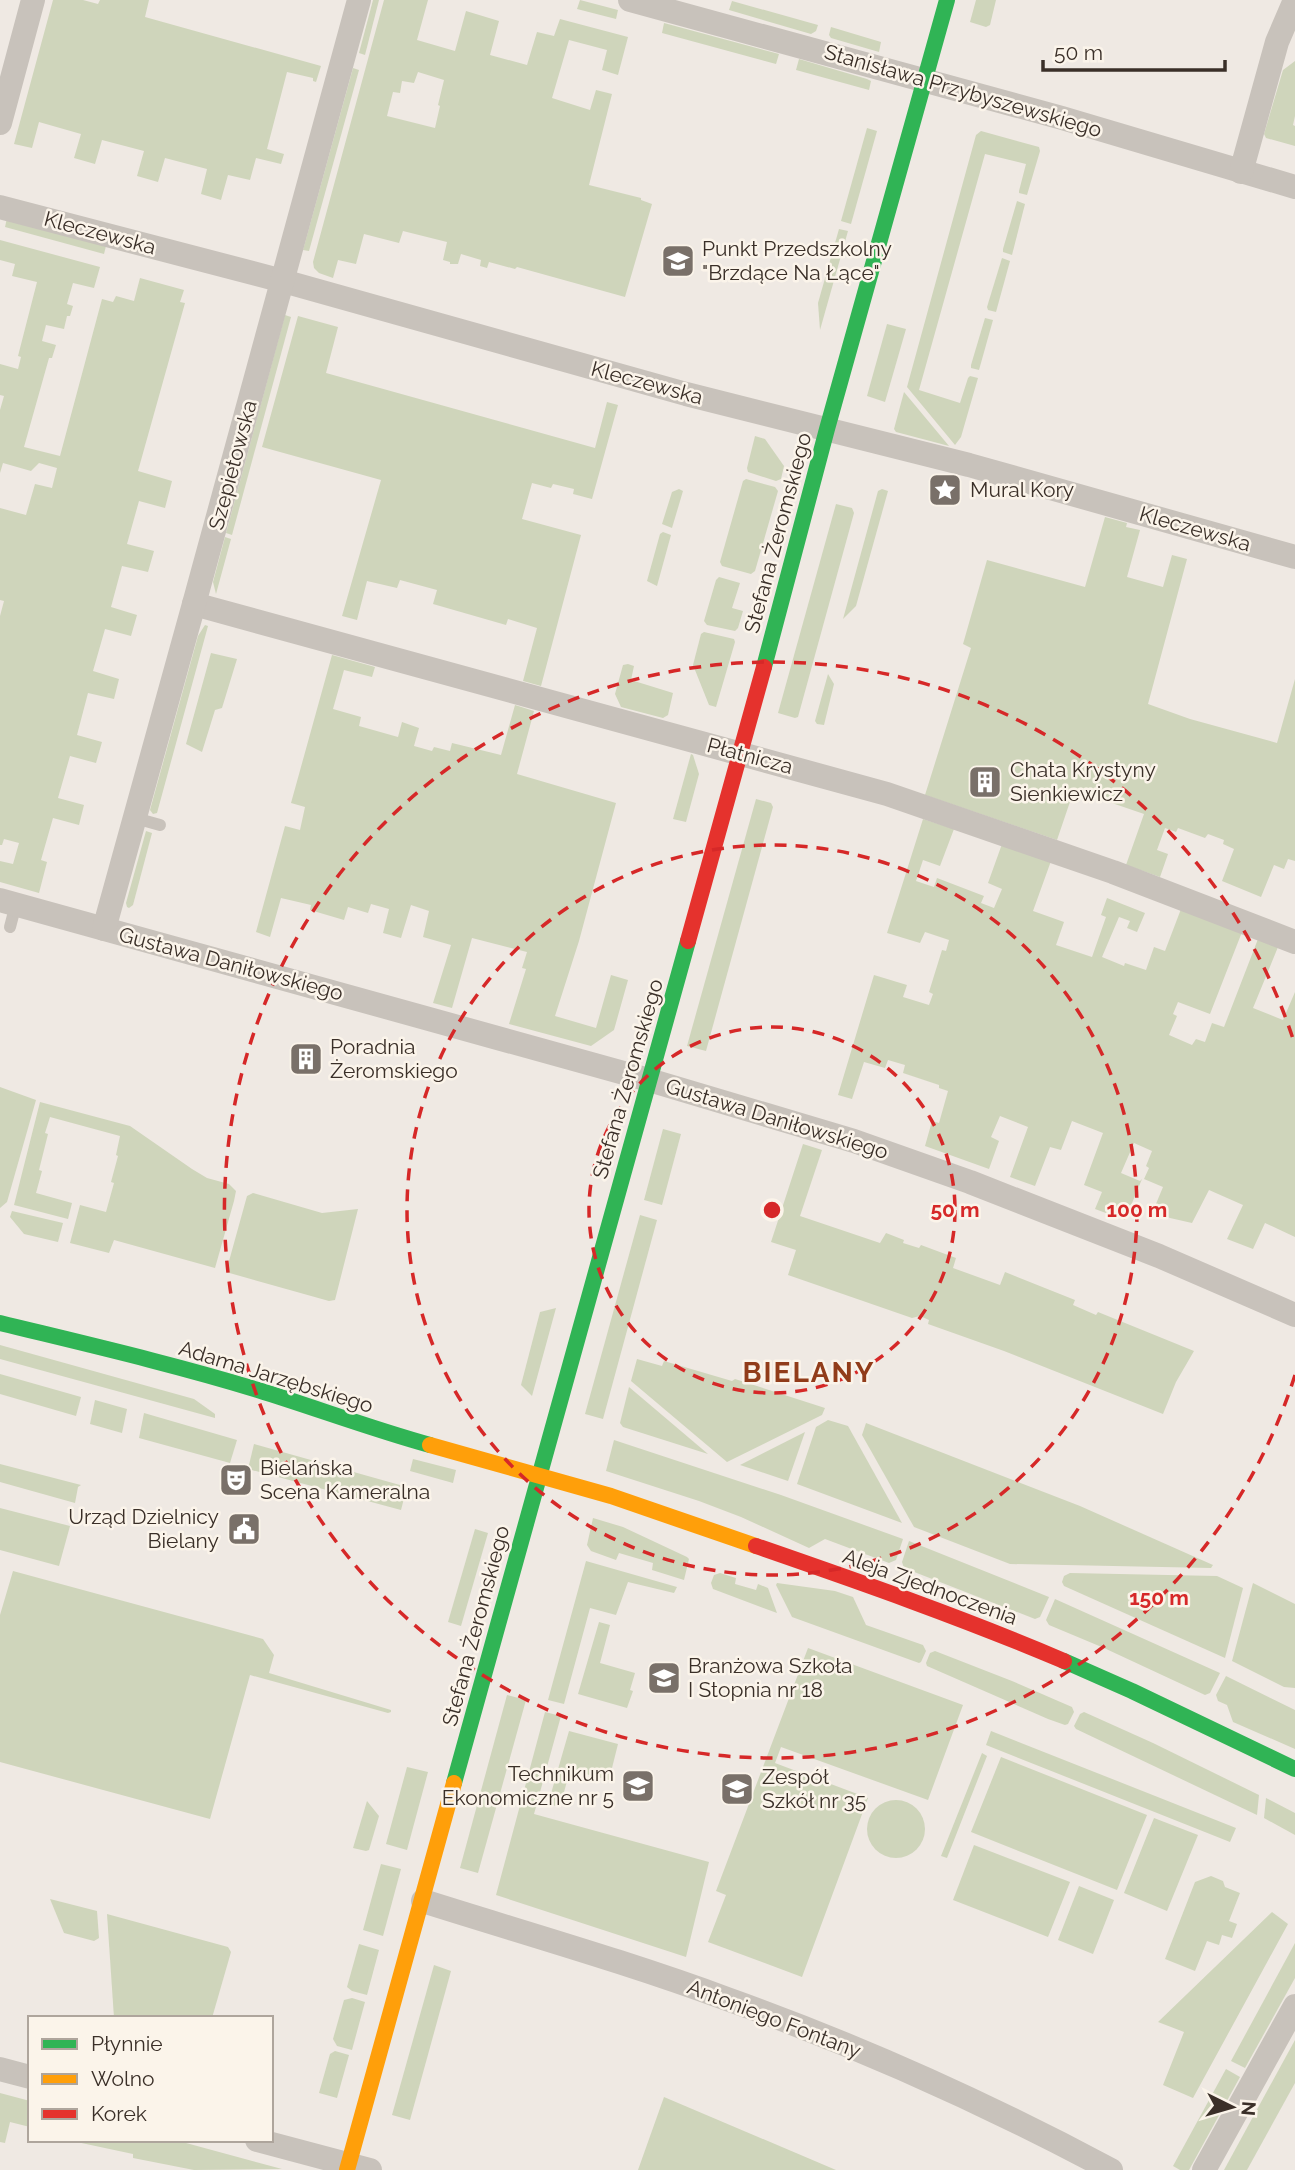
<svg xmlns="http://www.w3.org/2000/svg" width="1295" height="2170" viewBox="0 0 1295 2170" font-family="Raleway,sans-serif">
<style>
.green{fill:#cfd5bb;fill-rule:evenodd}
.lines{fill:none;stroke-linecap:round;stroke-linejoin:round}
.lane{stroke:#c8c2bb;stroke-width:12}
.street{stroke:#c8c2bb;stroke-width:24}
.fast{stroke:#30b455;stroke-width:16}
.slow{stroke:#ff9f0a;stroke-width:16}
.jam{stroke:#e5322d;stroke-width:16}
.ring{fill:none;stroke:#d62828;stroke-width:3.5;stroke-dasharray:12 9}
.labels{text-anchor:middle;stroke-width:5;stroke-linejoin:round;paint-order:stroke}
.street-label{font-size:21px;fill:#3a2f28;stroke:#fbf4ea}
.poi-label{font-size:21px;fill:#3a2f28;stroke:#fbf4ea;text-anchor:start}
.district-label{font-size:28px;font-weight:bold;letter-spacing:2px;fill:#913c1a;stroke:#fbf4ea}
.centre{fill:#d62828;stroke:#fbf4ea;stroke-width:3.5}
.ring-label{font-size:21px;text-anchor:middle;font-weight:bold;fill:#d62828;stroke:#fbf4ea;stroke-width:5;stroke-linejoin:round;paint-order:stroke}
</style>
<rect width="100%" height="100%" fill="#efe9e3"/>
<!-- green -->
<g class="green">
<path d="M53 0H83L98 4 100 0H149L145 17 321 66 316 82 313 81V78L287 72 267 149 284 154 281 164 256 158 250 180 228 175 221 200 201 194 207 169 165 158 158 182 137 176 144 151 102 140 95 164 74 158 81 134 39 122 32 148 14 144Z"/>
<path d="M373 0H379L365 55 359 53Z"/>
<path d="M384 0H428L417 40 455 51 466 11 499 21 490 55 527 65 537 32 554 36 560 19 628 37 618 75 602 70 607 50 569 40 552 98 590 110 596 90 612 94 589 185 641 198V200L652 204 625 297 517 267 515 269 489 262 487 268 480 266 481 260 461 254 458 264H450V262L443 260 447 242 403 231 399 243 364 234 356 264 338 260 333 278 319 273 314 268 313 262ZM418 72 444 80 438 105 440 106 435 128 387 116 393 92 400 93 402 81 414 83Z"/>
<path d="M580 0 618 10 616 19 577 9Z"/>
<path d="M976 0H996L990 25 986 27 970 22Z"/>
<path d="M732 1 818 25 816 31 811 34 729 10Z"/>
<path d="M664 23 779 54 776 64 662 33Z"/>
<path d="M831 27 881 42 879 52 831 38 829 35Z"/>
<path d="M799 59 867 79 871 81 869 90 796 70Z"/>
<path d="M1295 61V116L1293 125 1295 126V146L1266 138 1264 134 1283 70Z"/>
<path d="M353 68 359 70 309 251 303 250Z"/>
<path d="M867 128 877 131 851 224 841 221Z"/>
<path d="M981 131 1039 147 1040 151 1027 195 1019 193V191L1026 164 985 154 919 390 960 403 968 378 970 376 978 378 961 437 955 445 907 387 976 135Z"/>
<path d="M1017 201 1025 204 1012 255 1003 252V249Z"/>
<path d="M7 218 106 246 104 254 5 227Z"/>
<path d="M839 229 848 231 820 330 818 303Z"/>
<path d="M0 240 100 267 94 288 73 283 67 304 73 306 70 316H67L64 329 46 325 42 341 56 345 52 358H49L24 447 60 456 102 299 113 302 116 296 134 301 140 278 184 290 180 302 185 303 138 471 172 481 165 508 139 501 127 544 154 551 148 572 122 566 111 607 137 615 131 636 105 629 93 671 119 679 114 699 88 693 77 735 102 742 96 763 70 756 58 798 84 805 79 825 53 818 41 860 47 862 39 893 0 882V861L13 864 19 843 4 839 2 845H0V616L4 601 0 600V508L26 515 35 484 52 488 57 468 39 463 31 471 3 463 0 473V410L4 396 0 395V364L18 369 21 357 18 356 37 282 12 276 15 264 0 260Z"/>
<path d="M1002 258 1010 261 996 312 988 310 987 307Z"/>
<path d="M285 315 291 317 232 535 226 533Z"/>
<path d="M298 316 338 327 326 373 595 448 607 402 618 405 592 499 573 494 574 489 553 484 551 488 532 483 522 519 581 535 541 686 523 681 537 628 508 619 506 625 433 604 437 590 400 580 397 588 367 581 357 620 342 616 381 480 262 447Z"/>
<path d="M985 318 993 320 979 370 971 368V365Z"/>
<path d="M887 324 906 329 885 402 867 396Z"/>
<path d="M904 392 949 446 896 432 894 429Z"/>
<path d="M755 436 765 439 784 466 781 479 776 481 748 472 747 468Z"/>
<path d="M746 479 775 487 778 491 755 571 751 574 722 566 720 562 743 481Z"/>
<path d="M679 489 683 491 672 528 662 524 672 492Z"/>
<path d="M882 489 888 491 856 606 843 619 878 491Z"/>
<path d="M836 504 852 508 854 513 798 717 795 718 778 713Z"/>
<path d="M1105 517 1127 523 1126 527 1140 530 1127 577 1163 587 1172 555 1187 559 1148 704 1190 719 1277 743 1295 679V861L1288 859 1284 869 1274 865 1261 897 1222 881 1234 849 1223 844 1224 840 1208 834 1205 838 1178 828 1176 832 1165 828 1157 850 1168 854 1160 877 1126 865 1144 814 1074 790 1057 840 925 795 971 648 963 644 987 560 1085 587Z"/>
<path d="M663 532 671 535 657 586 647 581 660 534Z"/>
<path d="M225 537 231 539 216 594 213 582Z"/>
<path d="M719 577 740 583 732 608 743 611 738 628 735 631 707 625 704 621 716 580Z"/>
<path d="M205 625 208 626 157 813 153 814 150 810 198 636Z"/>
<path d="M704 632 734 639 735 642 716 707 709 705 693 665 701 634Z"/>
<path d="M211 653 237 659 222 708 215 710 202 752 186 744Z"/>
<path d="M332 655 375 667 372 677 344 670 333 709 361 717 359 726 398 737 402 722 419 728 414 746 432 751 434 747 450 751 452 743 501 755 515 705 534 711 517 774 616 803 579 941 555 1016 596 1028 611 975 628 980 614 1030 591 1046 509 1024 526 969 522 968 527 952 472 938 452 1008 433 1003 451 945 423 937 429 911 411 905 401 938 383 933 389 909 371 904 368 913 348 907 344 920 310 910 311 905 281 898 270 937 256 932 285 826 300 830 305 807 291 803Z"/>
<path d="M628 664 634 666 631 680 673 693 668 715 663 718 621 707 615 694 623 665Z"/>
<path d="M828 674 834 684 824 725 817 724 815 721Z"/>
<path d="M691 754 693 755 699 774 686 822 673 819Z"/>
<path d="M756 799 771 803 773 807 706 1051 687 1046Z"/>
<path d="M923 819 954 829 940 866 923 860 916 881 934 887 937 878 984 896 981 903 994 908 1002 889 988 883 1002 844 1051 861 1033 911 1064 922 1056 945 1092 957 1106 917 1101 915 1107 898 1145 913 1137 932 1127 928 1130 921 1119 917 1102 957 1124 966 1125 963 1146 970 1154 947 1165 951 1181 909 1242 932 1210 1014 1178 1002 1173 1014 1177 1016 1169 1035 1192 1045 1196 1039 1205 1042 1212 1023 1224 1027 1258 939 1278 947 1253 1008 1283 1020 1295 992V1237L1265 1223 1253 1249 1227 1239 1243 1205 1209 1190 1192 1223 1170 1218 1153 1211 1163 1187 1144 1179 1149 1168 1146 1166 1152 1151 1134 1143 1121 1173 1140 1181 1142 1179 1125 1220 1095 1209 1102 1192 1084 1185 1103 1133 1072 1121 1061 1150 1050 1147 1035 1186 1010 1177 1028 1127 1000 1116 991 1137 999 1141 989 1169 925 1146 932 1121 939 1123 948 1091 939 1088V1085L903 1073 905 1065 888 1060 885 1068 864 1062 852 1099 838 1095 874 975 907 985 903 997 929 1005 933 994 929 992 942 950 946 951 949 940 925 932 920 943 887 933Z"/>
<path d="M146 831 152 833 133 905 129 908 127 907 126 903Z"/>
<path d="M0 1087 36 1100 7 1202 0 1208Z"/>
<path d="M40 1102 130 1126 192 1169 207 1178 229 1184 236 1191 234 1201 215 1268 114 1240 109 1253 70 1243 80 1205 106 1212 114 1183 111 1182 118 1156 116 1155 120 1136 50 1117 45 1133 48 1134 39 1170 42 1171 36 1193 72 1203 68 1219 14 1205Z"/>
<path d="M663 1129 681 1134 662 1205 644 1200Z"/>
<path d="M803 1144 822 1150 800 1216 880 1243 886 1233 904 1240 903 1243 919 1248 921 1245 956 1258 953 1268 1000 1285 1005 1272 1075 1300 1073 1305 1096 1315 1098 1312 1194 1351 1176 1382 1163 1414 1004 1351 928 1324 929 1320 920 1316 912 1318 788 1275 796 1250 771 1242Z"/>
<path d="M253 1193 322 1213 358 1209 335 1300 329 1301 226 1272 247 1196Z"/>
<path d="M12 1211 63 1223 58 1242 24 1234 10 1217Z"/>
<path d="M640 1215 657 1220 603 1419 585 1414Z"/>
<path d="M556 1308 532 1396 521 1385 540 1312Z"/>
<path d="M0 1345 194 1399 215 1414V1418L0 1359Z"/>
<path d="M637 1359 662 1366 664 1361 732 1381 735 1379 825 1408 822 1415 727 1462 631 1381Z"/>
<path d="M0 1374 81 1397 76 1416 0 1394Z"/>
<path d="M629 1387 708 1454 623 1427 620 1423Z"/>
<path d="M95 1400 127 1409 122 1433 90 1424Z"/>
<path d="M144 1413 237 1440 230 1463 139 1438Z"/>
<path d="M828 1420 848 1426 902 1523 797 1484 816 1427Z"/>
<path d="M866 1423 1080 1506 1213 1565 1211 1568 1010 1564 914 1527 862 1435Z"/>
<path d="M805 1432 788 1481 740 1465Z"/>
<path d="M614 1440 781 1495 903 1539 896 1560 889 1563 825 1539 809 1548 741 1517 699 1501 606 1471Z"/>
<path d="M254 1444 407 1487 401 1510 248 1469Z"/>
<path d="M413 1459 456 1470 453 1483 410 1471Z"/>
<path d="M0 1464 81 1485 78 1487 75 1503 0 1482Z"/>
<path d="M0 1508 70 1526 59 1566 0 1550Z"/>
<path d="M593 1518 623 1527 687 1557 689 1559 684 1580 652 1570 653 1563 619 1553 616 1560 591 1551 587 1545Z"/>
<path d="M475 1529 488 1533 461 1626 448 1622Z"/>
<path d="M909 1541 1049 1597 1040 1617 1035 1619 904 1568 902 1562Z"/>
<path d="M586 1561 677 1587 674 1593 628 1582 616 1615 590 1608 564 1704 548 1700Z"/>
<path d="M13 1571 263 1639 274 1655 269 1673 391 1710V1712L388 1713 250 1675 210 1819 0 1762V1615Z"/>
<path d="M720 1573 736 1578 735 1584 756 1590 758 1584 768 1588 777 1613 713 1589 711 1583 714 1575Z"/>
<path d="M1070 1573 1217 1576 1243 1588 1225 1658 1064 1586 1062 1582 1064 1576Z"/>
<path d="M777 1583 835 1591 853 1597 866 1625 923 1645 926 1651 921 1662 919 1663 792 1617 776 1585Z"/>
<path d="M1253 1583 1295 1604V1688L1284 1687 1232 1661Z"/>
<path d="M1055 1599 1220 1673 1210 1693 1205 1695 1104 1648 1049 1625 1046 1620Z"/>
<path d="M599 1622 610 1625 600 1663 635 1673 630 1690 633 1691 627 1708 578 1694Z"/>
<path d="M808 1648 963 1705 928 1800 781 1747 775 1763 868 1798 802 1977 708 1942 726 1895 716 1891Z"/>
<path d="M935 1651 1012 1681 1072 1707 1074 1712 1068 1724 1065 1725 1048 1719 927 1666 926 1663 930 1653Z"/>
<path d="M1226 1676 1295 1710V1749L1233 1722 1227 1705 1218 1701 1216 1695Z"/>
<path d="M507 1695 526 1700 478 1873 460 1868Z"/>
<path d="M545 1712 561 1716 534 1814 709 1862 686 1957 496 1895Z"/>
<path d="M1084 1712 1153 1743 1259 1795 1257 1815 1076 1729 1074 1726 1080 1714Z"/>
<path d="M569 1731 618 1744 609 1780 570 1770 560 1807 548 1804Z"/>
<path d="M991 1731 1236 1828 1230 1842 986 1745Z"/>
<path d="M982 1753 987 1756 947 1858 941 1856Z"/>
<path d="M1001 1757 1147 1815 1117 1890 971 1832Z"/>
<path d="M407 1767 428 1772 407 1850 386 1844Z"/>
<path d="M1266 1798 1295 1813V1835L1264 1818Z"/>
<circle cx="896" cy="1829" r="29"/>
<path d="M367 1801 379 1816 369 1850 366 1851 353 1848Z"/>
<path d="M1154 1818 1198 1835 1167 1911 1124 1893Z"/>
<path d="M974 1845 1070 1882 1048 1937 953 1900Z"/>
<path d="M381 1864 401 1869 383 1936 363 1930Z"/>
<path d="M1211 1876 1223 1881 1225 1887 1240 1893 1229 1921 1237 1924 1232 1938 1222 1935 1219 1945 1207 1941 1195 1971 1165 1959 1195 1882Z"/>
<path d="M1079 1886 1114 1900 1093 1954 1058 1940Z"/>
<path d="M50 1899 97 1911 99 1938 94 1941 64 1933Z"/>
<path d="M1272 1912 1288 1924 1193 2098 1163 2085 1184 2032 1158 2022Z"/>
<path d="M107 1914 228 1947 231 1952 212 2018H114Z"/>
<path d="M1295 1943V1978L1245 2068 1231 2061Z"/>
<path d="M359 1944 379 1950 367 1995 352 1991 347 1987Z"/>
<path d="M434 1965 451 1971 410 2120 392 2115Z"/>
<path d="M352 1998 365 2002 352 2050 337 2046 333 2039 344 2000Z"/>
<path d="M1295 2040V2083L1247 2170H1224Z"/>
<path d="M335 2051 349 2055 337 2098 319 2093 330 2054Z"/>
<path d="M1226 2069 1240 2077 1189 2170H1180L1173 2166Z"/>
<path d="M0 2093 30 2101V2127L10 2122 5 2143 0 2142Z"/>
<path d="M664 2097 836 2170H638Z"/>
<path d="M175 2140 282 2169 194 2170 133 2158V2154L72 2141Z"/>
</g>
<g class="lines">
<!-- lane -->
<g class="lane">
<path d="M135 818 160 825"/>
<path d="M10 927 16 904"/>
</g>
<!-- street -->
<g class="street">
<path d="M630 0 1062 118 1295 187"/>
<path d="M0 123 33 0"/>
<path d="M1241 172 1277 42 1295 0"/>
<path d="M0 207 283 281 686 394 969 465 1295 557"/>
<path d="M194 604 887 794 1113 872 1295 942"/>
<path d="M0 900 649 1080 854 1141 970 1182 1159 1256 1295 1315"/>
<path d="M104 929 194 604 359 0"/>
<path d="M423 1901C524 1933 627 1962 727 1999 859 2046 987 2104 1111 2170"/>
<path d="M0 2069 30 2077"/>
<path d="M257 2140 370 2170"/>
<path d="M1204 2170 1295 2006"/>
</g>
<!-- fast -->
<g class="fast">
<path d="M764 667 827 429 947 0"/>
<path d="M0 1323C86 1344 173 1364 258 1390 316 1408 372 1429 430 1445"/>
<path d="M1064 1661 1132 1691 1295 1769"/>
<path d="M454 1783 688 941"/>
</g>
<!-- slow -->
<g class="slow">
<path d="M430 1445 611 1496 756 1546"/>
<path d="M347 2170 454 1783"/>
</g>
<!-- jam -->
<g class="jam">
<path d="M688 941 764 667"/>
<path d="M756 1546C860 1582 963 1618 1064 1661"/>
</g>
</g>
<!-- distance rings -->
<g class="ring">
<circle cx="772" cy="1210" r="183"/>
<circle cx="772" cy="1210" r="365"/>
<path d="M1295 1375A548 548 0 1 1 1295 1045"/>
</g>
<!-- icons -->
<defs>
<symbol id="school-square" viewBox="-11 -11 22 22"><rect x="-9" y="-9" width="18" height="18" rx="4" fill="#797069" stroke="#fbf4ea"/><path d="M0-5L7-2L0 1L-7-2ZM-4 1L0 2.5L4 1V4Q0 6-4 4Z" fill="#fff"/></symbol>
<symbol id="sight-square" viewBox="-11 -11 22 22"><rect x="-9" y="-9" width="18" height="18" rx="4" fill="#797069" stroke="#fbf4ea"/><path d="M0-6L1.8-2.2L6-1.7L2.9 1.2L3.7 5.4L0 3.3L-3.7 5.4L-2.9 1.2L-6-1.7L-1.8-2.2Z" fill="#fff"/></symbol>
<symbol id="building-square" viewBox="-11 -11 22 22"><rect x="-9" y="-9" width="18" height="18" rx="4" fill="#797069" stroke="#fbf4ea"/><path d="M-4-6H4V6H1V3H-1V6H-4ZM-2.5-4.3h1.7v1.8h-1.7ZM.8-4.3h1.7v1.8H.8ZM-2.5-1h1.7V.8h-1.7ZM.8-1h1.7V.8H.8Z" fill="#fff"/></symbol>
<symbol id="theatre-square" viewBox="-11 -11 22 22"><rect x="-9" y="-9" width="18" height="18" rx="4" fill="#797069" stroke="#fbf4ea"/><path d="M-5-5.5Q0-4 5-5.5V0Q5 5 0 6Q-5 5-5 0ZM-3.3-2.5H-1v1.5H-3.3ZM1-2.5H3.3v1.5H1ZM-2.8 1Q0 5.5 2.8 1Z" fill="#fff"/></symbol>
<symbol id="civic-square" viewBox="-11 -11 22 22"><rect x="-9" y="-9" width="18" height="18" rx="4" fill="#797069" stroke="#fbf4ea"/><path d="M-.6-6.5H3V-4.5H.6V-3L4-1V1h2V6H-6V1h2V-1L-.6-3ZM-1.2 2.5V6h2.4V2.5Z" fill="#fff"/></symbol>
</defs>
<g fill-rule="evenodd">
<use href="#school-square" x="659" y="242" width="38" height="38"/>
<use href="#sight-square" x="926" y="471" width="38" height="38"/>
<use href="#building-square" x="966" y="763" width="38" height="38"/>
<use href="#building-square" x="287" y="1040" width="38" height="38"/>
<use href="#theatre-square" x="217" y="1461" width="38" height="38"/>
<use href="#civic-square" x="225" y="1510" width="38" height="38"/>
<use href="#school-square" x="645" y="1659" width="38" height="38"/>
<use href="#school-square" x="619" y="1767" width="38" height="38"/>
<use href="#school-square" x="718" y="1770" width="38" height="38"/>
</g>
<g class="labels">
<!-- street labels -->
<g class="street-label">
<text transform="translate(963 91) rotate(16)" y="7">Stanisława Przybyszewskiego</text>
<text transform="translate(100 233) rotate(15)" y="7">Kleczewska</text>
<text transform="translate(647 383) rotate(15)" y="7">Kleczewska</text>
<text transform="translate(233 465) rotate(-75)" y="7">Szepietowska</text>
<text transform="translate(1195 529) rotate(16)" y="7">Kleczewska</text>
<text transform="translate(778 533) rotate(-75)" y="7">Stefana Żeromskiego</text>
<text transform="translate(750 756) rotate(15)" y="7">Płatnicza</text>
<text transform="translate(231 964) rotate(15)" y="7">Gustawa Daniłowskiego</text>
<text transform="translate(628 1079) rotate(-74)" y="7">Stefana Żeromskiego</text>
<text transform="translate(777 1119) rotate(17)" y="7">Gustawa Daniłowskiego</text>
<text transform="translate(276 1377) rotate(17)" y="7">Adama Jarzębskiego</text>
<text transform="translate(930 1587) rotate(20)" y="7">Aleja Zjednoczenia</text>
<text transform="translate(476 1626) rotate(-75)" y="7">Stefana Żeromskiego</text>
<text transform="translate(774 2019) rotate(21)" y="7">Antoniego Fontany</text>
</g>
<!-- poi labels -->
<g class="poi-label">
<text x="702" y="256">Punkt Przedszkolny<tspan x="702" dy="24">"Brzdące Na Łące"</tspan></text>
<text x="970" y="497">Mural Kory</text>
<text x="1010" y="777">Chata Krystyny<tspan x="1010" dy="24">Sienkiewicz</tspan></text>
<text x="330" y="1054">Poradnia<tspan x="330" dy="24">Żeromskiego</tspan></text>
<text x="260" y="1475">Bielańska<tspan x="260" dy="24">Scena Kameralna</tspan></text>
<text x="219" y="1524" text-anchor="end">Urząd Dzielnicy<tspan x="219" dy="24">Bielany</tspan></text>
<text x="688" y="1673">Branżowa Szkoła<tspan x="688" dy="24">I Stopnia nr 18</tspan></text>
<text x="614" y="1781" text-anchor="end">Technikum<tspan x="614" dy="24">Ekonomiczne nr 5</tspan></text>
<text x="762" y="1784">Zespół<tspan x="762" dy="24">Szkół nr 35</tspan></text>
</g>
<!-- district labels -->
<g class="district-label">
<text x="809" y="1382">BIELANY</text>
</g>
</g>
<circle cx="772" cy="1210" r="10" class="centre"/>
<g class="ring-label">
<text x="955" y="1217">50 m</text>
<text x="1137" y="1217">100 m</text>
<text x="1159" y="1605">150 m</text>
</g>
<!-- legend -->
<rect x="28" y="2016" width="245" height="126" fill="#fbf4ea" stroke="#aea59c" stroke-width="2"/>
<rect x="42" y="2039" width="35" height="10" fill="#30b455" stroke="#aea59c" stroke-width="2"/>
<text x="91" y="2051" font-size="21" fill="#3a2f28">Płynnie</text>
<rect x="42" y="2074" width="35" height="10" fill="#ff9f0a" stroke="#aea59c" stroke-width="2"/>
<text x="91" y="2086" font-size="21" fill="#3a2f28">Wolno</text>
<rect x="42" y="2109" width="35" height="10" fill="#e5322d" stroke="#aea59c" stroke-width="2"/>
<text x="91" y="2121" font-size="21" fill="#3a2f28">Korek</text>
<!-- north arrow -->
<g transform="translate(1232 2107) rotate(95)" stroke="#fbf4ea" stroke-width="5" paint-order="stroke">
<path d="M0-5L12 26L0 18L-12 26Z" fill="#3a2f28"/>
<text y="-10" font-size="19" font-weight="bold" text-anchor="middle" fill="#3a2f28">N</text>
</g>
<!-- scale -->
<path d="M1043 60v10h182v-10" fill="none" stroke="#3a2f28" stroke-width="3.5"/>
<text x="1054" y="60" font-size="21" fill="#3a2f28" stroke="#fbf4ea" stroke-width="5" paint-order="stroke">50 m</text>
</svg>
